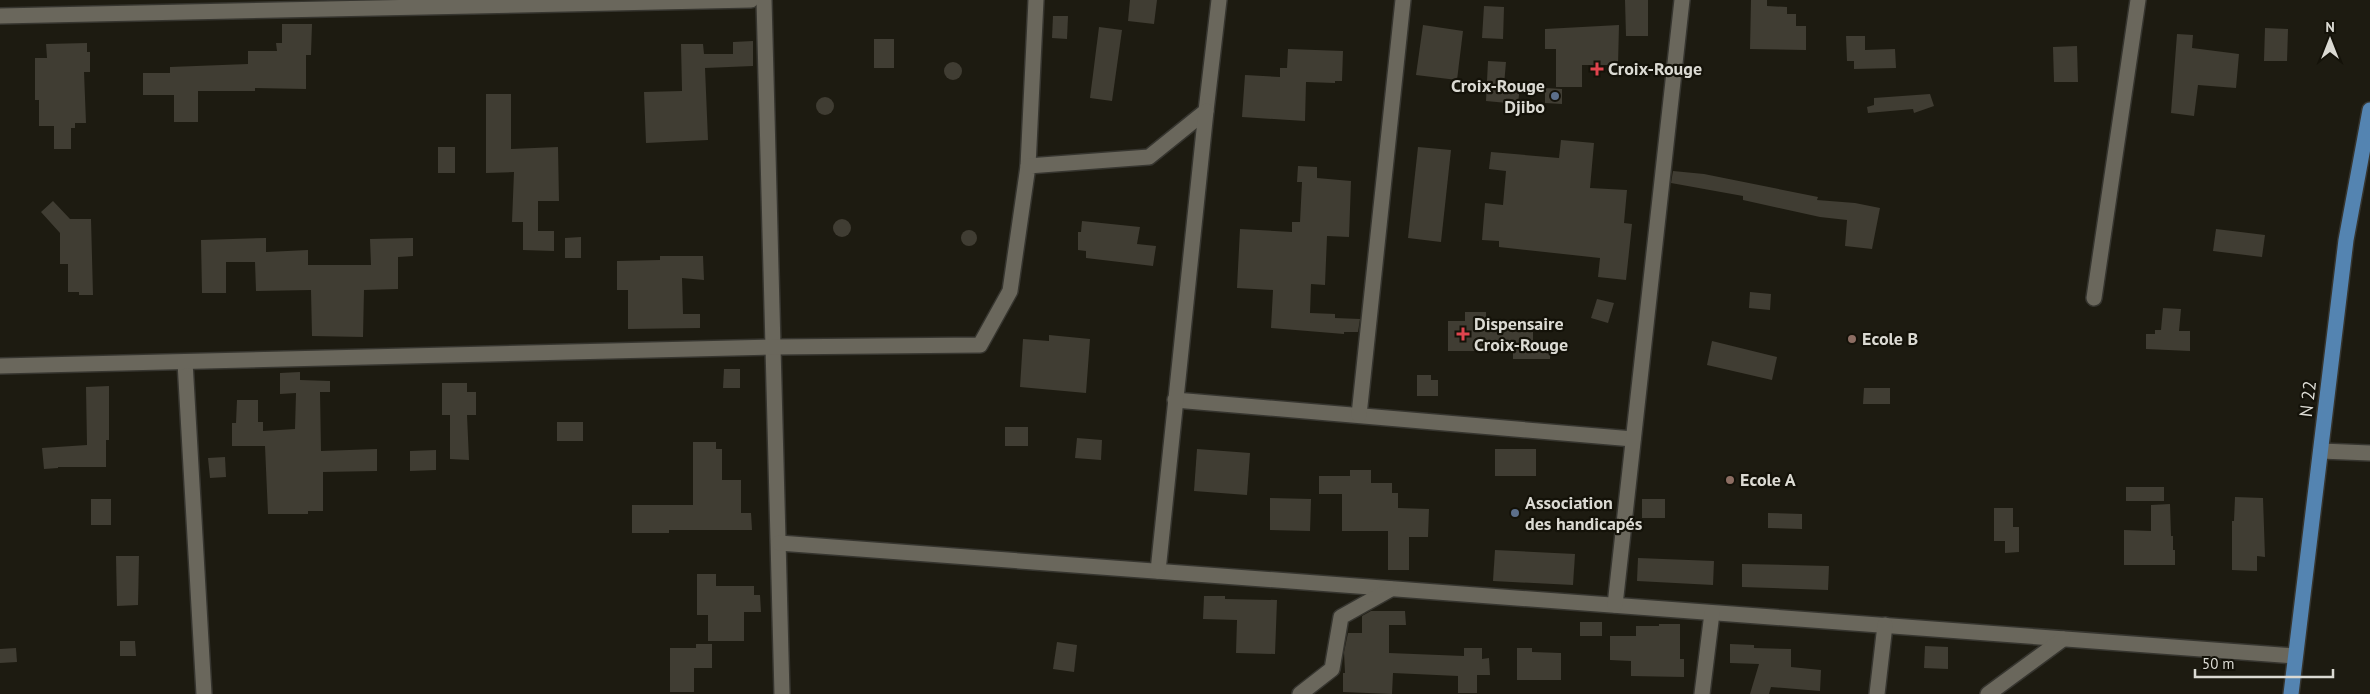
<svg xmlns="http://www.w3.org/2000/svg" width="2370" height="694" viewBox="0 0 2370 694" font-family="'PT Sans',sans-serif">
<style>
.building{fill:#403d33}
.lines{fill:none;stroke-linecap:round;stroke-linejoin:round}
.minor-casing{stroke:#36352f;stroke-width:18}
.major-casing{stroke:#36352f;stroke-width:18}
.minor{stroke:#6a675c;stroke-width:15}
.major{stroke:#5484b1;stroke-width:15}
.health-dot{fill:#e0444e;stroke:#141209;stroke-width:2}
.service-dot{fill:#5c6f8a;stroke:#141209;stroke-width:2}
.education-dot{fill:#8d6e63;stroke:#141209;stroke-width:2}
.labels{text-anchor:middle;stroke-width:4.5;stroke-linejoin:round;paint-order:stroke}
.poi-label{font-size:18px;font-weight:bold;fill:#dbdad3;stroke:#141209;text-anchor:start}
.street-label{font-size:18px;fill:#dbdad3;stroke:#141209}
</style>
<rect width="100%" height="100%" fill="#1d1b11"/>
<!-- building -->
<g class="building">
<path d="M1130 0H1157L1154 24 1128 21Z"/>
<path d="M1625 0H1648V36H1626Z"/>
<path d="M1751 0H1767V6L1787 7V14H1796V26H1806V50L1750 49Z"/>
<path d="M1484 6 1504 7 1503 39 1482 38Z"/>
<path d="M1053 16H1068L1067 39 1052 38Z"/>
<path d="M282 24H312L311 55H306V89L255 88V91H198V122H174V95H143V73H170V67L248 64V51H277L276 43H282Z"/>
<path d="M1423 25 1463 31 1457 80 1416 75Z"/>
<path d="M1619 25 1618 65H1582V87H1556V49H1545V29Z"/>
<path d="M1099 27 1122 30 1112 101 1090 98Z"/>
<path d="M2265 28 2288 29 2287 61H2264Z"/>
<path d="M2177 34 2193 35 2192 48 2239 54 2236 88 2198 85 2194 116 2171 113Z"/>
<path d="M1846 36H1865V50L1895 49 1896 68 1854 69V61H1847Z"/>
<rect x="874" y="39" width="20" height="29"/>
<path d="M753 41V66L705 68 708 140 646 143 644 92 682 91 681 44H703L704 54H733V42Z"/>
<path d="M87 43V52H90V72H84L86 123H75V128H71V149H54V126H39V100H35V58H47L46 44Z"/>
<path d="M2077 46 2078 82H2054L2053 47Z"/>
<path d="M1288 49 1343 51 1342 81H1335V83L1306 82 1305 121 1242 117 1245 75 1280 77V68H1287Z"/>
<path d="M1488 61 1506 62 1504 85 1520 86 1518 104 1486 101Z"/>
<circle cx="953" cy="71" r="9"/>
<path d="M1545 88 1562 89V104L1545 103Z"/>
<path d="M486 94H511V149L558 147 559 201H538V231H554V251L523 250V222H512L514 172 486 173Z"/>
<path d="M1930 94 1934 106 1914 113 1913 109 1868 113 1867 107 1874 105V98Z"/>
<circle cx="825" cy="106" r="9"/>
<path d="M1561 140 1594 143 1590 188 1627 190 1624 223 1632 224 1626 280 1598 277 1600 258 1499 247V241L1482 240 1485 203 1503 205 1506 171 1489 169 1491 152 1559 158Z"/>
<rect x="438" y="147" width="17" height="26"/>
<path d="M1418 147 1451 150 1441 242 1408 238Z"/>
<path d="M1298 166 1317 167V178L1351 181 1349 237 1327 236 1325 285 1311 284 1310 313 1335 314V318L1360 319 1358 332H1344V334L1271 328 1273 290 1237 288 1240 229 1292 232V222H1300L1302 182H1297Z"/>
<path d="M1673 171 1704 174 1818 197 1817 200 1855 203 1880 208 1872 249 1845 246 1847 220 1820 217 1743 200V196L1671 183Z"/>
<path d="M53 201 70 219H91L93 295H79V292H68V264H60V233L41 212Z"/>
<circle cx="842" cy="228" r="9"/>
<path d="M1082 221 1140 227 1137 244 1156 246 1153 266 1086 258V251L1078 250V232H1081Z"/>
<path d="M2216 229 2265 235 2262 257 2213 251Z"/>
<circle cx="969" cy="238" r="8"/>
<path d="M581 237V258H565V238Z"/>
<path d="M266 238V252L308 250V265H371L370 239 413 238V256L398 257V289L364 290 363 337 312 336 311 290 256 291 255 262H226V293H202L201 240Z"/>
<path d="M660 256H703L704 280 682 278 683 314H700V328L628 329V290H617V261L660 260Z"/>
<path d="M1750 292 1771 294 1770 310 1749 308Z"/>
<path d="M1597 299 1614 303 1608 323 1591 318Z"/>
<path d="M2163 308 2181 309 2179 331H2190V351L2146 349V334H2155V330H2161Z"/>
<path d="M1465 312H1486V322H1501V325L1533 324V344H1551L1550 359H1513V351H1448V321H1465Z"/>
<path d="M1049 335 1090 339 1086 393 1020 387 1023 339 1049 341Z"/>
<path d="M1712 341 1777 357 1772 380 1707 365Z"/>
<path d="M724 369H740V388H723Z"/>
<path d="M300 372V380L330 381V392H320L321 451 377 449V471L323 472V511H308V514H268L265 446H232V423H236L237 400H258V422H263V431L295 429 296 393 280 394V373Z"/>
<path d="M1417 375H1431V380H1438V396H1417Z"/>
<path d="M442 383H467V392H476V415H467L469 460 450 459V415H442Z"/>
<path d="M109 386V440H106V467H58V468L44 469 42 448 87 445 86 387Z"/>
<path d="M1864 388H1890V404H1863Z"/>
<rect x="557" y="422" width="26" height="19"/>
<rect x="1005" y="427" width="23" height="19"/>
<path d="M1077 438 1102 440 1101 460 1075 458Z"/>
<path d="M693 442H716V449H722V480H741V513H751L752 530H669V533H632V505H693Z"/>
<path d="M1197 449 1250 453 1247 495 1194 491Z"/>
<rect x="1495" y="449" width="41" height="27"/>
<path d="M436 450V470L410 471V451Z"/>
<path d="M225 457 226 477 210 478 208 458Z"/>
<path d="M1350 470H1371V483H1392V493H1398V508L1429 509 1428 537H1409V570H1388V531H1342V494H1319V476H1350Z"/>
<rect x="2126" y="487" width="38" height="14"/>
<path d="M2235 497 2263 498 2265 557 2257 556V571L2232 570V521H2234Z"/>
<path d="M1270 498 1311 499 1310 531 1270 530Z"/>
<rect x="91" y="499" width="20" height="26"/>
<rect x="1642" y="499" width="23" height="19"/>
<path d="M2170 504 2171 536H2173V550H2175V565H2124V530L2151 531V505Z"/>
<path d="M1994 508H2013V527H2019V552L2005 553V541H1994Z"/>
<path d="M1768 513 1802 514V529L1768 528Z"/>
<path d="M1495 550 1575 554 1573 585 1493 581Z"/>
<path d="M116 556H139L138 605 117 606Z"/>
<path d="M1638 558 1714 561 1713 585 1637 581Z"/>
<path d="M1742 564 1829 566 1828 590 1742 587Z"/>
<path d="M697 574H716V586H754V595H760L761 612H744V641H708V615H697Z"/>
<path d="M1204 596H1225V599L1277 600 1275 654 1236 653 1237 620 1203 619Z"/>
<path d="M1371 611H1405L1406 625H1389V653L1464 656V648H1482V659L1489 658 1490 675H1477V693H1458V676L1393 673 1392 694 1343 692V673H1345L1344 652 1348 633H1362V616Z"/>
<rect x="1580" y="622" width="22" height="14"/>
<path d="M1659 624H1680V659H1684V677L1631 676V661L1610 660V636H1636V626H1659Z"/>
<path d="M120 641H135L136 656H120Z"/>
<path d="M1057 642 1077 645 1074 672 1053 669Z"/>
<path d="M696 644H712V668H694V692H670V648H696Z"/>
<path d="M1730 644 1754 645V648L1791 649V667L1821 670 1820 691 1771 687 1769 694H1750L1759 664 1730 663Z"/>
<path d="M1925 646 1948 647V669L1924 668Z"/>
<path d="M16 648 17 662 0 663V649Z"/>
<path d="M1517 648H1532V652L1561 653V680H1517Z"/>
</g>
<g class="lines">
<defs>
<g id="minor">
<path d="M764 0 782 694"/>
<path d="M0 16 751 0"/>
<path d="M1028 166 1036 0"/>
<path d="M2094 298 2138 0"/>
<path d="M185 362 204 694"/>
<path d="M0 366 774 347 980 345 1010 291 1028 166 1149 157 1206 111 1219 0"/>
<path d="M1175 400 1633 439"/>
<path d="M1359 415 1403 0"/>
<path d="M2321 451 2370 453"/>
<path d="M779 543 2295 656"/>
<path d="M1158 571 1206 111"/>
<path d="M1615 605 1682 0"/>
<path d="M1300 694 1332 669 1341 617 1391 589"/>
<path d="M1702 694 1712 613"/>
<path d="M1877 694 1885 625"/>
<path d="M1988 694 2063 639"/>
</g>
<path id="major" d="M2291 694 2346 240 2370 110"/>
</defs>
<!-- minor casing -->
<use href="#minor" class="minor-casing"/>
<!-- major casing -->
<use href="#major" class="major-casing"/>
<!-- minor -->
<use href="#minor" class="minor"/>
<!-- major -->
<use href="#major" class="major"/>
</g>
<!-- markers -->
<g class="health-dot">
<path d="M1594.5 61.5h5v5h5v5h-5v5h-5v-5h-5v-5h5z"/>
<path d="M1460.5 326.5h5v5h5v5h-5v5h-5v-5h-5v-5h5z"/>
</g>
<g class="service-dot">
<circle cx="1555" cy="96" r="5"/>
<circle cx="1515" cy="513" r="5"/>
</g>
<g class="education-dot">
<circle cx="1852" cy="339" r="5"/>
<circle cx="1730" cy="480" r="5"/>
</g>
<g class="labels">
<!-- poi labels -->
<g class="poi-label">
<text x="1608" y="75">Croix-Rouge</text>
<text x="1545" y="92" text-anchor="end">Croix-Rouge<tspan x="1545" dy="21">Djibo</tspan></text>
<text x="1474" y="330">Dispensaire<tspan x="1474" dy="21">Croix-Rouge</tspan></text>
<text x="1862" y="345">Ecole B</text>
<text x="1740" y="486">Ecole A</text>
<text x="1525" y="509">Association<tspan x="1525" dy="21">des handicapés</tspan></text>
</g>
<!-- street labels -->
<g class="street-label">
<text transform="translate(2308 399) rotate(-83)" y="6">N 22</text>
</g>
</g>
<!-- north arrow -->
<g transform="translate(2330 40)" stroke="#141209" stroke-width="4" paint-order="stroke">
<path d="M0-4L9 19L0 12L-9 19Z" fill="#dbdad3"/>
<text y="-8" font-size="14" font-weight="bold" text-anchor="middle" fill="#dbdad3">N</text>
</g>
<!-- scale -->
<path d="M2195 669v8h138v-8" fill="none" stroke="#dbdad3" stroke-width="2.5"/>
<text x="2202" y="669" font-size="15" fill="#dbdad3" stroke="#141209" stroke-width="4" paint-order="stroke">50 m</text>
</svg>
